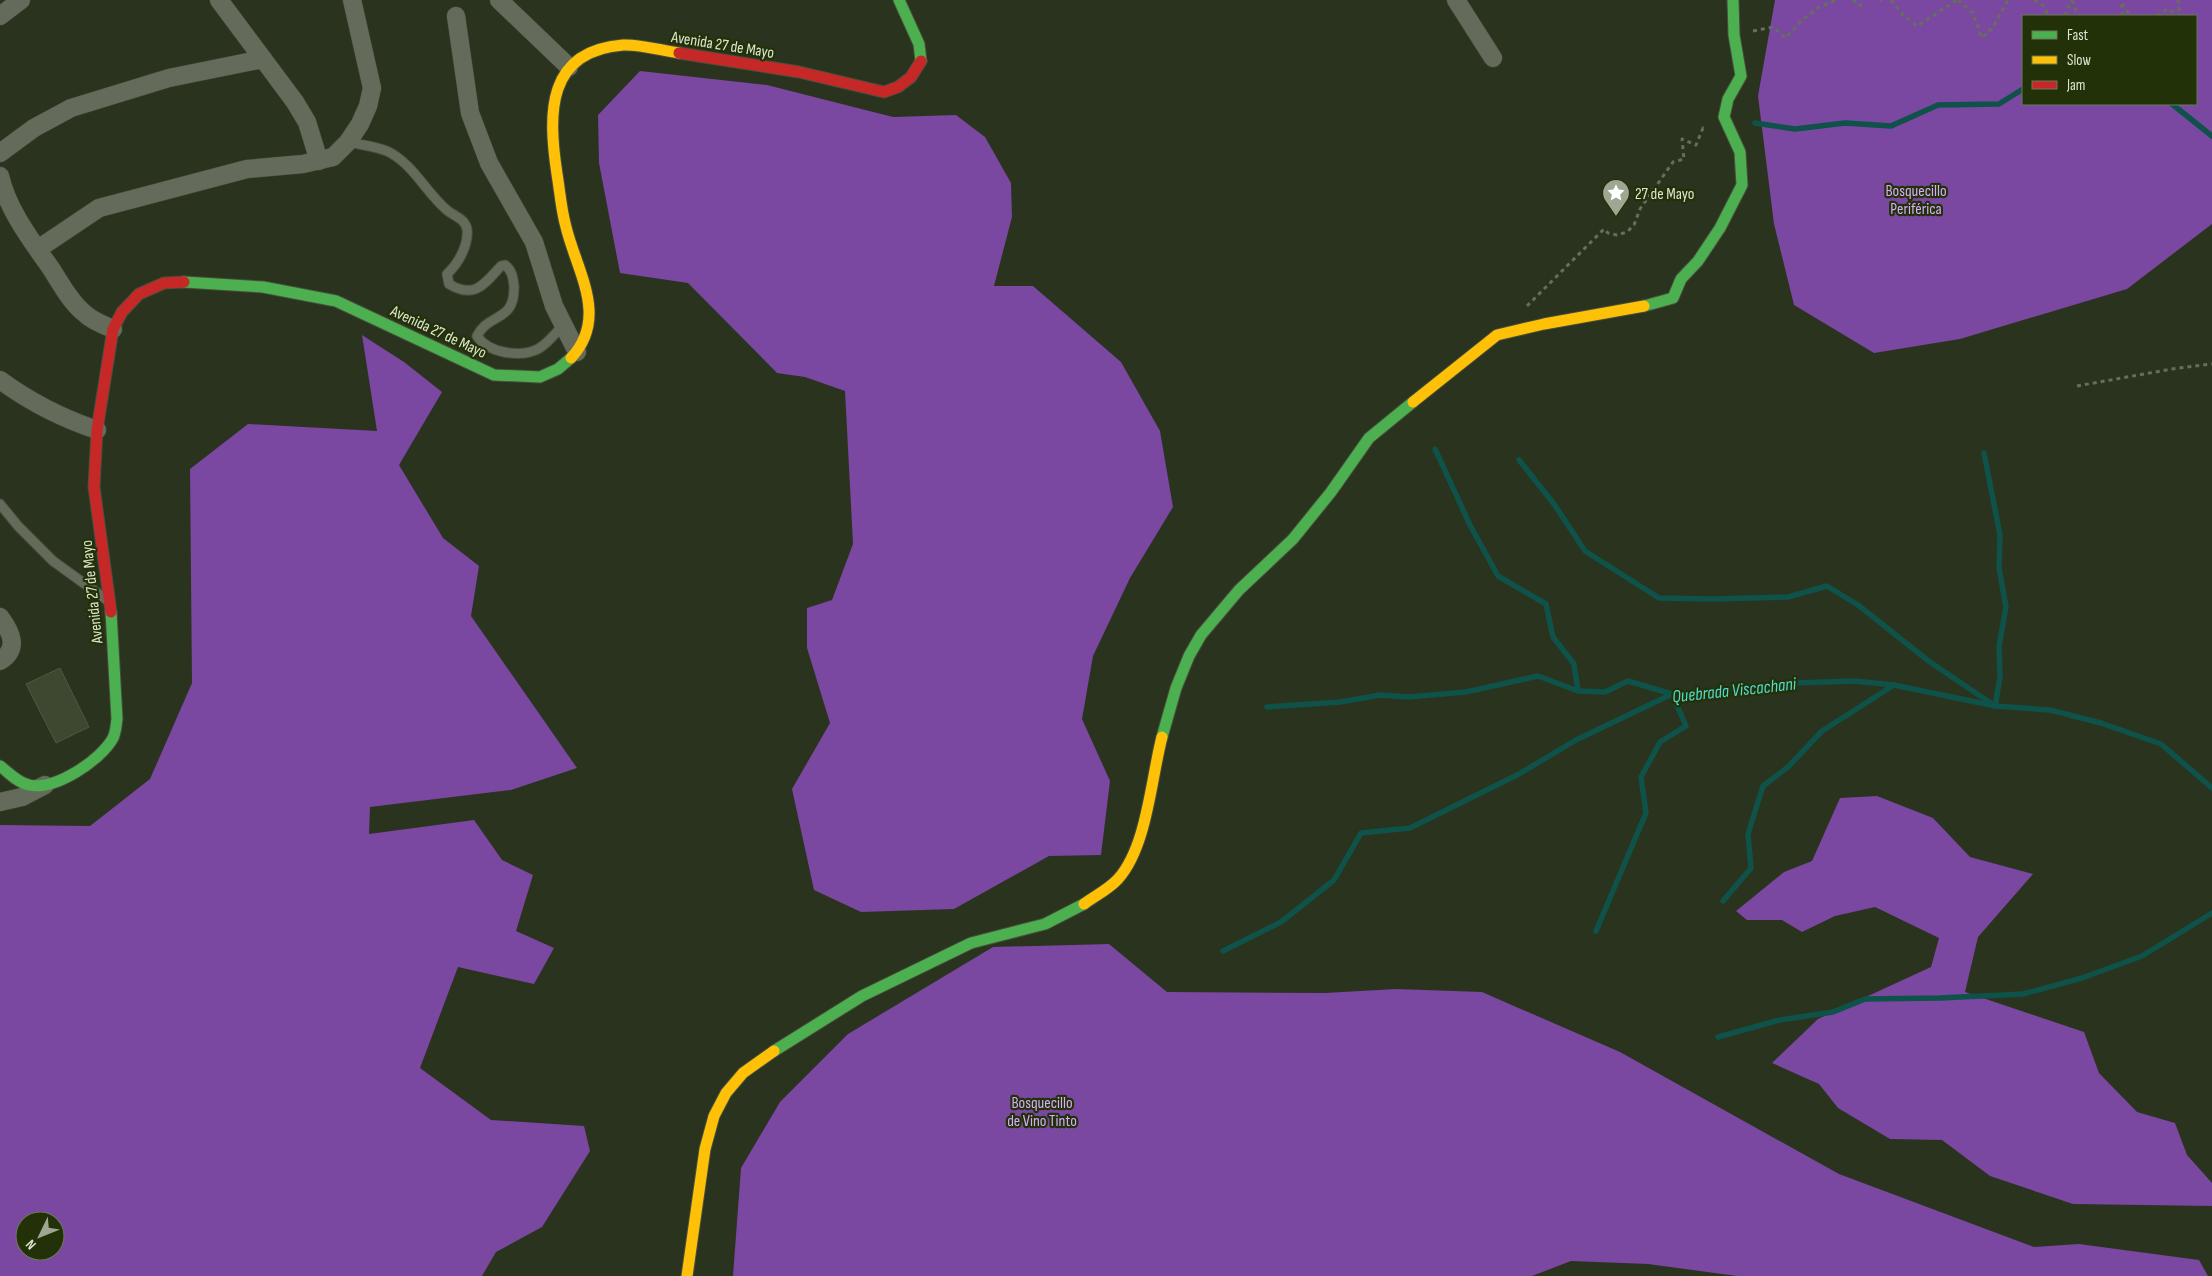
<svg xmlns="http://www.w3.org/2000/svg" width="2212" height="1276" viewBox="0 0 2212 1276" font-family="'Sofia Sans Condensed',sans-serif">
<style>
.forest{fill:#7a47a1;fill-rule:evenodd}
.lines{fill:none;stroke-linecap:round;stroke-linejoin:round}
.stream{stroke:#0e524a;stroke-width:5.5}
.building{fill:#3e4830;stroke:#505746}
.lane-casing{stroke:#474f3c;stroke-width:11}
.street-casing{stroke:#474f3c;stroke-width:19}
.fast-casing{stroke:#474f3c;stroke-width:13}
.slow-casing{stroke:#474f3c;stroke-width:13}
.jam-casing{stroke:#474f3c;stroke-width:13}
.path{stroke:#676e5e;stroke-width:3;stroke-dasharray:4 4;stroke-linecap:butt}
.lane{stroke:#656b5b;stroke-width:9}
.street{stroke:#656b5b;stroke-width:18}
.fast{stroke:#4caf50;stroke-width:11}
.slow{stroke:#ffc107;stroke-width:11}
.jam{stroke:#c62828;stroke-width:11}
.labels{text-anchor:middle;stroke-width:4.5;stroke-linejoin:round;paint-order:stroke}
.street-label{font-size:16px;fill:#dbe6cf;stroke:#233109}
.park-label{font-size:16px;fill:#d6adfe;stroke:#233109}
.poi-label{font-size:16px;fill:#dbe6cf;stroke:#233109;text-anchor:start}
.water-label{font-size:18px;font-style:italic;fill:#51dace;stroke:#233109}
</style>
<rect width="100%" height="100%" fill="#2a331d"/>
<!-- forest -->
<g class="forest">
<path d="M1775 0H2212V224L2127 289 1960 339 1874 353 1794 305 1774 224 1758 96ZM2196 16V104H2023V16Z"/>
<path d="M640 71 767 85 893 117 956 115 985 137 1011 183 1012 217 994 286H1033L1121 362 1160 431 1173 507 1130 578 1093 656 1082 719 1110 781 1101 855 1049 856 954 909 861 912 814 890 792 789 830 723 807 648V608L832 600 853 544 845 391 805 377 777 373 688 283 620 273 599 163 598 115Z"/>
<path d="M362 335 404 362 442 392 399 465 443 538 479 566 471 616 577 768 511 790 370 807 369 834 474 820 502 860 533 875 516 931 554 948 534 984 458 967 420 1068 491 1120 584 1126 590 1151 542 1227 496 1252 482 1276H0V825L90 826 150 779 192 683 190 469 248 424 377 431ZM25 1221H55V1251H25Z"/>
<path d="M1877 796 1933 818 1970 857 2033 874 1978 937 1965 992 2084 1032 2099 1073 2137 1112 2175 1123 2187 1155 2212 1183V1206L2073 1204 1990 1176 1942 1140 1890 1139 1838 1108 1819 1084 1772 1063 1818 1019 1931 967 1939 938 1875 907 1835 916 1802 932 1782 920H1747L1736 911 1784 872 1812 861 1840 798Z"/>
<path d="M1109 944 1167 992 1325 993 1396 989 1482 992 1620 1052 1839 1174 2034 1247 2079 1244 2199 1260 2208 1276H1737L1648 1264 1571 1261 1532 1276H733L741 1168 780 1102 848 1034 993 947Z"/>
</g>
<g class="lines">
<!-- stream -->
<g class="stream">
<path d="M2172 104 2212 136"/>
<path d="M1755 123 1795 129 1845 123 1891 126 1938 105 1999 104 2023 89"/>
<path d="M1435 449 1470 525 1498 576 1546 604 1553 637 1574 664 1578 691"/>
<path d="M1519 460 1554 504 1585 551 1659 598 1713 599 1788 597 1827 586 1858 605 1930 662 1995 706 2000 677 1999 646 2006 607 1999 568 2000 535 1984 453"/>
<path d="M1267 707 1340 702 1380 695 1408 697 1466 692 1538 676 1578 691 1605 692 1628 681 1672 694 1686 726 1660 742 1641 777 1646 813 1596 931"/>
<path d="M1723 901 1751 868 1748 834 1763 786 1788 767 1822 731 1894 685"/>
<path d="M1223 951 1281 922 1334 880 1361 833 1410 828 1519 774 1576 740 1672 694 1795 683 1854 681 1894 685 1995 706 2050 710 2101 723 2161 744 2212 788"/>
<path d="M1718 1037 1780 1020 1833 1012 1865 999 1940 998 2023 994 2082 978 2142 956 2212 913"/>
</g>
</g>
<!-- building -->
<path class="building" d="M60 668 89 727 56 743 26 684Z"/>
<g class="lines">
<defs>
<g id="lane">
<path d="M348 142C360 145 377 146 389 152 415 166 426 193 448 211 456 217 465 219 467 229 469 245 458 264 447 274L449 284C475 300 485 283 501 266L505 265C512 270 513 278 514 286 515 323 489 312 477 336 488 353 520 358 538 349 547 344 556 333 563 325"/>
<path d="M0 504 18 526 53 561 107 600"/>
</g>
<g id="street">
<path d="M219 0 295 102 307 122 319 161"/>
<path d="M499 0 569 67"/>
<path d="M1456 0 1493 58"/>
<path d="M0 16 21 0"/>
<path d="M456 16 470 113 489 163 534 242 554 306 577 352"/>
<path d="M0 153 34 128 71 108 169 78 263 59"/>
<path d="M0 176C8 211 32 241 52 270 61 284 70 301 83 312 92 321 102 324 113 329"/>
<path d="M38 249 99 208 247 169 303 164 333 157 348 142 360 124 368 106 372 88 352 0"/>
<path d="M0 380C30 402 61 418 97 430"/>
<path d="M0 617C12 633 19 649 0 661"/>
<path d="M0 802 22 797 45 785"/>
</g>
<g id="fast">
<path d="M899 0 919 44 921 61"/>
<path d="M184 282 263 287 336 301 494 375 540 377 558 369 571 358"/>
<path d="M1644 306 1673 298 1681 279 1698 261 1720 228 1742 185 1740 152 1724 117 1728 99 1741 76 1734 35 1733 0"/>
<path d="M1162 737 1176 688 1189 656 1201 635 1239 590 1293 539 1331 492 1369 438 1413 402"/>
<path d="M0 766C8 772 18 783 29 785 55 791 101 760 113 738 116 732 116 725 117 719L111 612"/>
<path d="M774 1051 862 996 971 943 1045 924 1084 904"/>
</g>
<g id="slow">
<path d="M571 358C609 317 577 272 566 227 561 209 560 192 557 174 548 114 546 51 623 45 641 44 662 51 679 53"/>
<path d="M1413 402 1497 335 1544 324 1644 306"/>
<path d="M1084 904C1095 896 1109 889 1118 879 1147 847 1151 779 1162 737"/>
<path d="M687 1276 705 1149 714 1116 726 1093 743 1073 774 1051"/>
</g>
<g id="jam">
<path d="M679 53 799 72 884 92 898 87 911 77 921 61"/>
<path d="M111 612 94 487 97 430 113 329 122 312 139 294 164 283 184 282"/>
</g>
</defs>
<!-- lane casing -->
<use href="#lane" class="lane-casing"/>
<!-- street casing -->
<use href="#street" class="street-casing"/>
<!-- fast casing -->
<use href="#fast" class="fast-casing"/>
<!-- slow casing -->
<use href="#slow" class="slow-casing"/>
<!-- jam casing -->
<use href="#jam" class="jam-casing"/>
<!-- path -->
<g class="path">
<path d="M1853 0 1860 6 1863 0"/>
<path d="M1880 0H1882"/>
<path d="M1891 0 1903 15 1917 26 1957 0"/>
<path d="M1958 0 1973 13 1982 38 1993 27 2008 0"/>
<path d="M2034 0 2044 6 2048 16"/>
<path d="M2072 0 2078 16"/>
<path d="M2065 16 2071 0"/>
<path d="M2123 16 2121 2 2130 16"/>
<path d="M2157 16 2167 9 2180 16 2178 0"/>
<path d="M1753 31 1773 27 1786 38 1801 21 1819 7 1836 0"/>
<path d="M1527 306 1604 229 1608 233 1617 235 1627 232 1634 225 1640 209 1673 162 1684 159 1682 139 1696 145 1703 128 1706 131"/>
<path d="M2077 386 2172 369 2212 364"/>
</g>
<!-- lane -->
<use href="#lane" class="lane"/>
<!-- street -->
<use href="#street" class="street"/>
<!-- fast -->
<use href="#fast" class="fast"/>
<!-- slow -->
<use href="#slow" class="slow"/>
<!-- jam -->
<use href="#jam" class="jam"/>
</g>
<!-- icons -->
<defs>
<symbol id="sight-pin" viewBox="-11 -11 22 30"><path d="M0 17L-7.5 6A9.5 9.5 0 1 1 7.5 6Z" fill="#9da791" stroke="#233109"/><path d="M0-6L1.8-2.2L6-1.7L2.9 1.2L3.7 5.4L0 3.3L-3.7 5.4L-2.9 1.2L-6-1.7L-1.8-2.2Z" fill="#fff"/></symbol>
</defs>
<g fill-rule="evenodd">
<use href="#sight-pin" x="1600" y="177" width="32" height="43"/>
</g>
<g class="labels">
<!-- street labels -->
<g class="street-label">
<text transform="translate(723 44) rotate(9)" y="6">Avenida 27 de Mayo</text>
<text transform="translate(439 331) rotate(25)" y="6">Avenida 27 de Mayo</text>
<text transform="translate(91 592) rotate(-96)" y="6">Avenida 27 de Mayo</text>
</g>
<!-- park labels -->
<g class="park-label">
<text x="1916" y="196">Bosquecillo<tspan x="1916" dy="18">Periférica</tspan></text>
<text x="1042" y="1108">Bosquecillo<tspan x="1042" dy="18">de Vino Tinto</tspan></text>
</g>
<!-- poi labels -->
<g class="poi-label">
<text x="1635" y="199">27 de Mayo</text>
</g>
<!-- water labels -->
<g class="water-label">
<text transform="translate(1734 690) rotate(-6)" y="6">Quebrada Viscachani</text>
</g>
</g>
<!-- legend -->
<rect x="2022" y="15" width="175" height="90" fill="#233109" stroke="#6d7958"/>
<rect x="2032" y="31" width="25" height="8" fill="#4caf50" stroke="#6d7958"/>
<text x="2067" y="40" font-size="15" fill="#dbe6cf">Fast</text>
<rect x="2032" y="56" width="25" height="8" fill="#ffc107" stroke="#6d7958"/>
<text x="2067" y="65" font-size="15" fill="#dbe6cf">Slow</text>
<rect x="2032" y="81" width="25" height="8" fill="#c62828" stroke="#6d7958"/>
<text x="2067" y="90" font-size="15" fill="#dbe6cf">Jam</text>
<!-- north arrow -->
<g transform="translate(40 1236) rotate(227)"><circle r="24" fill="#233109" stroke="#6d7958"/>
<path d="M0-4L9 19L0 12L-9 19Z" fill="#9da791"/>
<text y="-8" font-size="14" font-weight="bold" text-anchor="middle" fill="#dbe6cf">N</text>
</g>
</svg>
